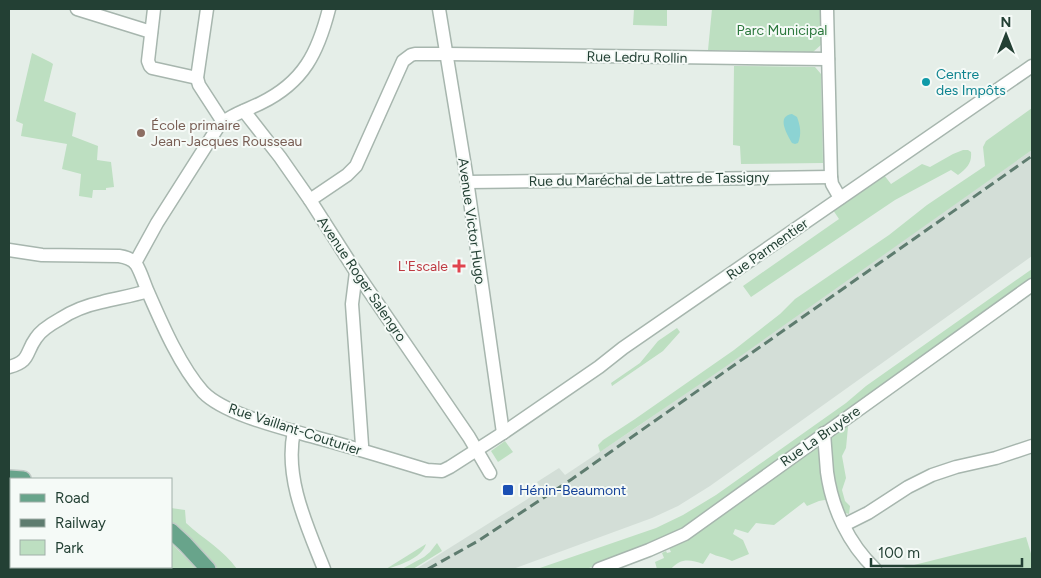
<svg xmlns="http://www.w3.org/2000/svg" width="1041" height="578" viewBox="0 0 1041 578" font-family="Figtree,sans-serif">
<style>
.built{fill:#d3ded7}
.green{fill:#bddfc1}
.water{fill:#8cd3d3}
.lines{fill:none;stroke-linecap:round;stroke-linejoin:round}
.minor-casing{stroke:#a7b6ae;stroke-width:15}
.major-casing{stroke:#c1cac6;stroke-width:18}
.minor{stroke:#fff;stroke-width:12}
.major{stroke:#68a48b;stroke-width:15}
.rail{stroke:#5e7c6f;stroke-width:3;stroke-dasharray:10 5;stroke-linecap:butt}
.culture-dot{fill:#0f9aa8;stroke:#f5faf7;stroke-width:2}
.education-dot{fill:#8d6e63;stroke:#f5faf7;stroke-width:2}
.health-dot{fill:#e0444e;stroke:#f5faf7;stroke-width:2}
.transit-dot{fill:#1a4fb4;stroke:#f5faf7;stroke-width:2}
.labels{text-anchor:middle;stroke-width:4;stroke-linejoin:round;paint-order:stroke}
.park-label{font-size:14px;fill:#2c783d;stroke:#f5faf7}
.street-label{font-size:14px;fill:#234034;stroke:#f5faf7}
.culture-label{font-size:14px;fill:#0d838f;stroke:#f5faf7;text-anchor:start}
.education-label{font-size:14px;fill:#785e54;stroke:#f5faf7;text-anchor:start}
.health-label{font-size:14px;fill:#be3a42;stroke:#f5faf7;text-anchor:end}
.transit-label{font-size:14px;fill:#164399;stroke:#f5faf7;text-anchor:start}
</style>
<rect width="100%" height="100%" fill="#e5eee8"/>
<!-- built -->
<path class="built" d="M1032 150V256L710 486 678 506 652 518 513 569H416L542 490 537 482 559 468 565 475 640 425Z"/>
<!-- green -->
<g class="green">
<path d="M634 9H667V26L633 25Z"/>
<path d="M712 9H820L822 44 813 52 708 50Z"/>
<path d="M32 53 50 62 53 64 44 101 76 113 72 136 98 146 97 160 111 162 114 187 106 188V190H93L92 198 79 196 81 174 62 169 67 144 21 136 23 124 16 121Z"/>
<path d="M734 66 815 67 821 74 823 163 741 164 740 146 733 145Z"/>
<path d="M1032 108V150L725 367 600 452 598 445 603 440 635 419 734 350 780 314 795 299 889 235 927 205 985 166 983 147 986 141Z"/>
<path d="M963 150H968L971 152C972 163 967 168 958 175L951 170 895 200 751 297 743 286 839 219 833 210 884 175 891 184 922 164 930 167 953 154Z"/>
<path d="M1032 269V279L839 415 848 427 846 448 842 456 846 478 842 490 845 501 850 506 849 514 845 513 836 498 819 501 807 506 804 502 774 525 756 523 748 533 735 529 733 534 743 540 749 554 732 561C725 557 718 557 710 553L703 564C690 559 680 558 671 569H657L655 562 664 558 662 553 666 551 667 553 671 552 669 548H648L586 569H537L656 528 683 515 716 495 846 403 866 386Z"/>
<path d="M677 328 680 332 663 351 612 386 611 383 640 363 658 341Z"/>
<path d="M505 441 513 452 498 462 491 451Z"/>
<path d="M9 492 11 493V567H22V569H9Z"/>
<path d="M171 508 185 510 186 523C203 539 223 549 237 569H218L207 555 171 522Z"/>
<path d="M1026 537 1032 557V569H898Z"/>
<path d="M171 543 197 569H130V567H171Z"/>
<path d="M437 543 442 551 413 569H402L424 557 430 552Z"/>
<path d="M426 544C422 558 398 566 386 569Z"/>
</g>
<!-- water -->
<path class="water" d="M792 114 797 117C800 125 802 134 798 143L795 144 792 143C787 134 776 116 792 114Z"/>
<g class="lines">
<defs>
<g id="minor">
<path d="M77 9 151 32"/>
<path d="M154 9 148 61 150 66 152 68 197 78"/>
<path d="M207 9 197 78 199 85 223 122"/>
<path d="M439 9 466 173 503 433"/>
<path d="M827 9 831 177 832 184 840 198"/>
<path d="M244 111 280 157 310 200 356 272 469 437 490 473"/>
<path d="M467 182 831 177"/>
<path d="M310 200 347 175 356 166 403 61 411 55 415 54H446L828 59"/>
<path d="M9 250 42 255 119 256C126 257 132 259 136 264 141 272 144 283 148 292 162 324 180 366 203 392 225 415 287 429 318 438 355 448 391 459 427 470L442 471 450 467 503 433 599 367 623 348 1032 66"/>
<path d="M135 263 157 223 218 127C229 115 247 110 261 103 304 82 318 52 329 9"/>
<path d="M356 272 352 304 362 445 361 450"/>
<path d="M9 367C31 361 25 353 36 338 41 330 51 324 60 319 72 311 88 305 102 302 117 298 133 296 147 291"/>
<path d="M294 431C284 478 307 526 324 569"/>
<path d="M824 433C825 446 826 460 827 472 832 509 849 544 875 569"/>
<path d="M844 525 868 513 908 487 932 475 956 467 996 458 1032 446"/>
<path d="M599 569 649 550 685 534 1032 285"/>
</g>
<g id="major">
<path d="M9 478 23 479"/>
<path d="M171 531 185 544 208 569"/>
</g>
</defs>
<!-- minor casing -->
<use href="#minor" class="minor-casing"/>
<!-- major casing -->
<use href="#major" class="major-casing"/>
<!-- minor -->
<use href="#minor" class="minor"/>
<!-- major -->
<use href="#major" class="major"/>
<!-- rail -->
<path class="rail" d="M428 569 478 541 572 479 1032 156"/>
</g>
<!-- markers -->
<circle class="culture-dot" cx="926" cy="82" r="5"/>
<circle class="education-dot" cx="141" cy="133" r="5"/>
<path class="health-dot" d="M456.5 258.5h5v5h5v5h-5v5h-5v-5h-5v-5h5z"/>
<rect class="transit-dot" x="502" y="484" width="12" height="12" rx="2.5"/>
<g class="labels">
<!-- park labels -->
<g class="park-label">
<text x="782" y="35">Parc Municipal</text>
</g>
<!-- street labels -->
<g class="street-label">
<text transform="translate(637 57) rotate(1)" y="5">Rue Ledru Rollin</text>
<text transform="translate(649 179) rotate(-1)" y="5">Rue du Maréchal de Lattre de Tassigny</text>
<text transform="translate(472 221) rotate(82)" y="5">Avenue Victor Hugo</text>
<text transform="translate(767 249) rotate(-35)" y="5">Rue Parmentier</text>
<text transform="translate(362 279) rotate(56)" y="5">Avenue Roger Salengro</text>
<text transform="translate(295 429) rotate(18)" y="5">Rue Vaillant-Couturier</text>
<text transform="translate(820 436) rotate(-35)" y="5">Rue La Bruyère</text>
</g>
<!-- culture labels -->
<g class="culture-label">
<text x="936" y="79">Centre<tspan x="936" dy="16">des Impôts</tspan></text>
</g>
<!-- education labels -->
<g class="education-label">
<text x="151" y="130">École primaire<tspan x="151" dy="16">Jean-Jacques Rousseau</tspan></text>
</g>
<!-- health labels -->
<g class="health-label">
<text x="448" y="271">L'Escale</text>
</g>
<!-- transit labels -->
<g class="transit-label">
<text x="519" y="495">Hénin-Beaumont</text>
</g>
</g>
<!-- border -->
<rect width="1041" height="578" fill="none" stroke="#234034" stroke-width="20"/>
<!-- legend -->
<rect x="10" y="478" width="162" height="90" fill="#f5faf7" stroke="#a1b0a9"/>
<rect x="20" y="494" width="25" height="8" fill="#68a48b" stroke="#a1b0a9"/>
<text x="55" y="503" font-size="15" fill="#234034">Road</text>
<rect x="20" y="519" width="25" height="8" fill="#5e7c6f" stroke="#a1b0a9"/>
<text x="55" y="528" font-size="15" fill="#234034">Railway</text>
<rect x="20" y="540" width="25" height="15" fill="#bddfc1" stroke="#a1b0a9"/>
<text x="55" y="553" font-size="15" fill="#234034">Park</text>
<!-- north arrow -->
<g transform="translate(1006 35)" stroke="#f5faf7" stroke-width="4" paint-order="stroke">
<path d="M0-4L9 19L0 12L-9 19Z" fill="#234034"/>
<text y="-8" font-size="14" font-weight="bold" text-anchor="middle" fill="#234034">N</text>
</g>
<!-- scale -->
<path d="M871 558v8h151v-8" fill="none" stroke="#234034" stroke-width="2.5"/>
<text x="878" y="558" font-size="15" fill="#234034" stroke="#f5faf7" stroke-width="4" paint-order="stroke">100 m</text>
</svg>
